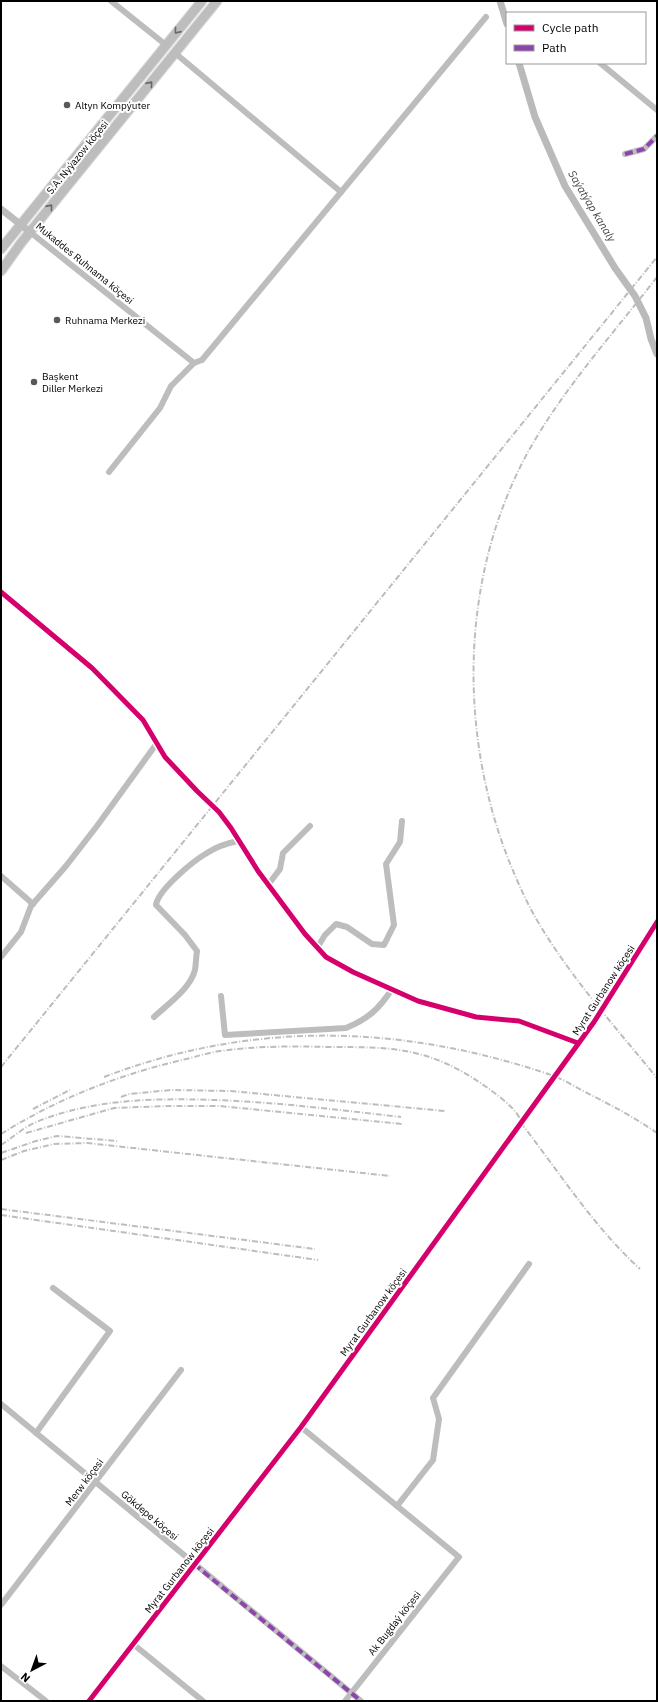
<svg xmlns="http://www.w3.org/2000/svg" width="658" height="1702" viewBox="0 0 658 1702" font-family="'IBM Plex Sans',sans-serif">
<style>
.lines{fill:none;stroke-linecap:round;stroke-linejoin:round}
.canal{stroke:#bababa;stroke-width:7}
.primary-casing{stroke:#dbdbdb;stroke-width:11}
.minor{stroke:#bdbdbd;stroke-width:6}
.tertiary{stroke:#bdbdbd;stroke-width:7}
.primary{stroke:#bdbdbd;stroke-width:9}
.rail{stroke:#bdbdbd;stroke-width:2;stroke-dasharray:6 2 1 2;stroke-linecap:butt}
.tertiary-bridge{stroke:#bdbdbd;stroke-width:7}
.quiet{stroke:#8e44ad;stroke-width:4;stroke-dasharray:8 4;stroke-linecap:butt}
.cycleway-casing{stroke:#fff;stroke-width:8}
.cycleway{stroke:#d6006c;stroke-width:5}
.oneway{stroke:#686868}
.poi-dot{fill:#595959;stroke:#fff;stroke-width:1.5}
.labels{text-anchor:middle;stroke-width:4;stroke-linejoin:round;paint-order:stroke}
.poi-label{font-size:10px;fill:#000;stroke:#fff;text-anchor:start}
.street-label{font-size:10px;fill:#000;stroke:#fff}
.water-label{font-size:11px;font-style:italic;fill:#3e3e3e;stroke:#fff}
</style>
<rect width="100%" height="100%" fill="#fff"/>
<g class="lines">
<!-- canal -->
<g class="canal">
<path d="M500 1 507 24"/>
<path d="M519 63 535 117 565 186 615 268 635 296 646 318 651 339 657 354"/>
</g>
<defs>
<g id="primary">
<path d="M1 249 202 1"/>
<path d="M1 271 21 243 217 1"/>
</g>
</defs>
<!-- primary casing -->
<use href="#primary" class="primary-casing"/>
<!-- minor -->
<g class="minor">
<path d="M111 1 166 45"/>
<path d="M175 53 341 192"/>
<path d="M600 63 657 110"/>
<path d="M625 154 644 149 657 136"/>
<path d="M30 232 194 363"/>
<path d="M109 472 160 408 171 386 194 363 202 360 486 17"/>
<path d="M1 592 92 668 143 720 165 757 197 791 219 812 231 828 258 871 305 934 326 957 353 972 418 1001 476 1017 519 1021 578 1043"/>
<path d="M1 876 33 904"/>
<path d="M268 885 280 869 283 853 310 826"/>
<path d="M317 948 325 935 336 924 347 927 372 944 384 945 394 925 386 864 400 842 402 821"/>
<path d="M1 957 21 932 31 906 66 866 97 826 157 743"/>
<path d="M221 996 225 1035 346 1028C368 1019 379 1009 392 989"/>
<path d="M154 1017C168 1004 190 989 195 970 196 964 196 957 197 951L185 935 156 905C158 890 193 861 207 853 216 847 228 843 238 841"/>
<path d="M1 1404 361 1701"/>
<path d="M301 1427 459 1557 345 1701"/>
<path d="M36 1433 110 1331 53 1288"/>
<path d="M397 1506 433 1460 439 1419 433 1398 529 1264"/>
<path d="M1 1605 181 1370"/>
<path d="M133 1644 203 1701"/>
<path d="M1 1666 46 1701"/>
</g>
<!-- tertiary -->
<g class="tertiary">
<path d="M1 209 30 232"/>
<path d="M607 1002 657 922"/>
<path d="M89 1701 301 1427 594 1022"/>
</g>
<!-- primary -->
<use href="#primary" class="primary"/>
<!-- rail -->
<g class="rail">
<path d="M657 277C613 334 563 389 528 452 460 576 458 732 509 861 518 883 528 906 541 927 574 981 617 1029 657 1078"/>
<path d="M1 1067 657 257"/>
<path d="M104 1077C253 1020 403 1024 554 1076 564 1080 574 1086 583 1091 609 1104 634 1117 657 1133"/>
<path d="M121 1097 129 1094 171 1090 230 1091 445 1111"/>
<path d="M33 1109 70 1090"/>
<path d="M26 1133 114 1108 167 1106H220L402 1124"/>
<path d="M1 1134C57 1099 118 1075 182 1060 195 1057 207 1053 220 1051 256 1046 293 1046 329 1047 391 1047 428 1047 482 1084 492 1091 520 1110 521 1123 560 1173 593 1226 640 1269"/>
<path d="M1 1145C12 1138 23 1128 34 1123 91 1099 153 1098 214 1100 276 1102 339 1110 401 1117"/>
<path d="M1 1153 36 1141 57 1136 117 1141"/>
<path d="M1 1160 24 1151 54 1144 87 1143 390 1176"/>
<path d="M1 1209 315 1249"/>
<path d="M1 1215 318 1260"/>
</g>
<!-- tertiary-bridge -->
<path class="tertiary-bridge" d="M594 1022 607 1002"/>
<!-- quiet -->
<g class="quiet">
<path d="M625 154 644 149 657 136"/>
<path d="M194 1564 361 1701"/>
</g>
<defs>
<g id="cycleway">
<path d="M1 592 92 668 143 720 165 757 197 791 219 812 231 828 258 871 305 934 326 957 353 972 418 1001 476 1017 519 1021 578 1043"/>
<path d="M89 1701 301 1427 594 1022 657 922"/>
</g>
</defs>
<!-- cycleway casing -->
<use href="#cycleway" class="cycleway-casing"/>
<!-- cycleway -->
<use href="#cycleway" class="cycleway"/>
</g>
<!-- one-way arrows -->
<defs><path id="oneway-chevron" d="M-2-3.5L2.5 0L-2 3.5" fill="none" stroke-width="1.6" stroke-linecap="round" stroke-linejoin="round"/></defs>
<g class="oneway">
<use href="#oneway-chevron" transform="translate(177 31) rotate(129)"/>
<use href="#oneway-chevron" transform="translate(150 84) rotate(-51)"/>
<use href="#oneway-chevron" transform="translate(50 207) rotate(-51)"/>
</g>
<!-- markers -->
<g class="poi-dot">
<circle cx="67" cy="105" r="4"/>
<circle cx="57" cy="320" r="4"/>
<circle cx="34" cy="382" r="4"/>
</g>
<g class="labels">
<!-- poi labels -->
<g class="poi-label">
<text x="75" y="109">Altyn Kompýuter</text>
<text x="65" y="324">Ruhnama Merkezi</text>
<text x="42" y="380">Başkent<tspan x="42" dy="12">Diller Merkezi</tspan></text>
</g>
<!-- street labels -->
<g class="street-label">
<text transform="translate(77 157) rotate(-51)" y="4">S.A. Nyýazow köçesi</text>
<text transform="translate(85 263) rotate(39)" y="4">Mukaddes Ruhnama köçesi</text>
<text transform="translate(603 990) rotate(-57)" y="4">Myrat Gurbanow köçesi</text>
<text transform="translate(373 1312) rotate(-54)" y="4">Myrat Gurbanow köçesi</text>
<text transform="translate(84 1482) rotate(-53)" y="4">Merw köçesi</text>
<text transform="translate(150 1515) rotate(40)" y="4">Gökdepe köçesi</text>
<text transform="translate(179 1570) rotate(-52)" y="4">Myrat Gurbanow köçesi</text>
<text transform="translate(394 1623) rotate(-52)" y="4">Ak Bugdaý köçesi</text>
</g>
<!-- water labels -->
<g class="water-label">
<text transform="translate(592 206) rotate(59)" y="4">Saýatýap kanaly</text>
</g>
</g>
<!-- border -->
<rect width="658" height="1702" fill="none" stroke="#000000" stroke-width="4"/>
<!-- legend -->
<rect x="506" y="12" width="140" height="52" fill="#ffffff" stroke="#999999"/>
<rect x="514" y="25" width="20" height="6" fill="#d6006c" stroke="#999999"/>
<text x="542" y="32" font-size="12" fill="#000000">Cycle path</text>
<rect x="514" y="45" width="20" height="6" fill="#8e44ad" stroke="#999999"/>
<text x="542" y="52" font-size="12" fill="#000000">Path</text>
<!-- north arrow -->
<g transform="translate(32 1670) rotate(221)" stroke="#ffffff" stroke-width="3" paint-order="stroke">
<path d="M0-3L7 15L0 10L-7 15Z" fill="#000000"/>
<text y="-6" font-size="11" font-weight="bold" text-anchor="middle" fill="#000000">N</text>
</g>
</svg>
